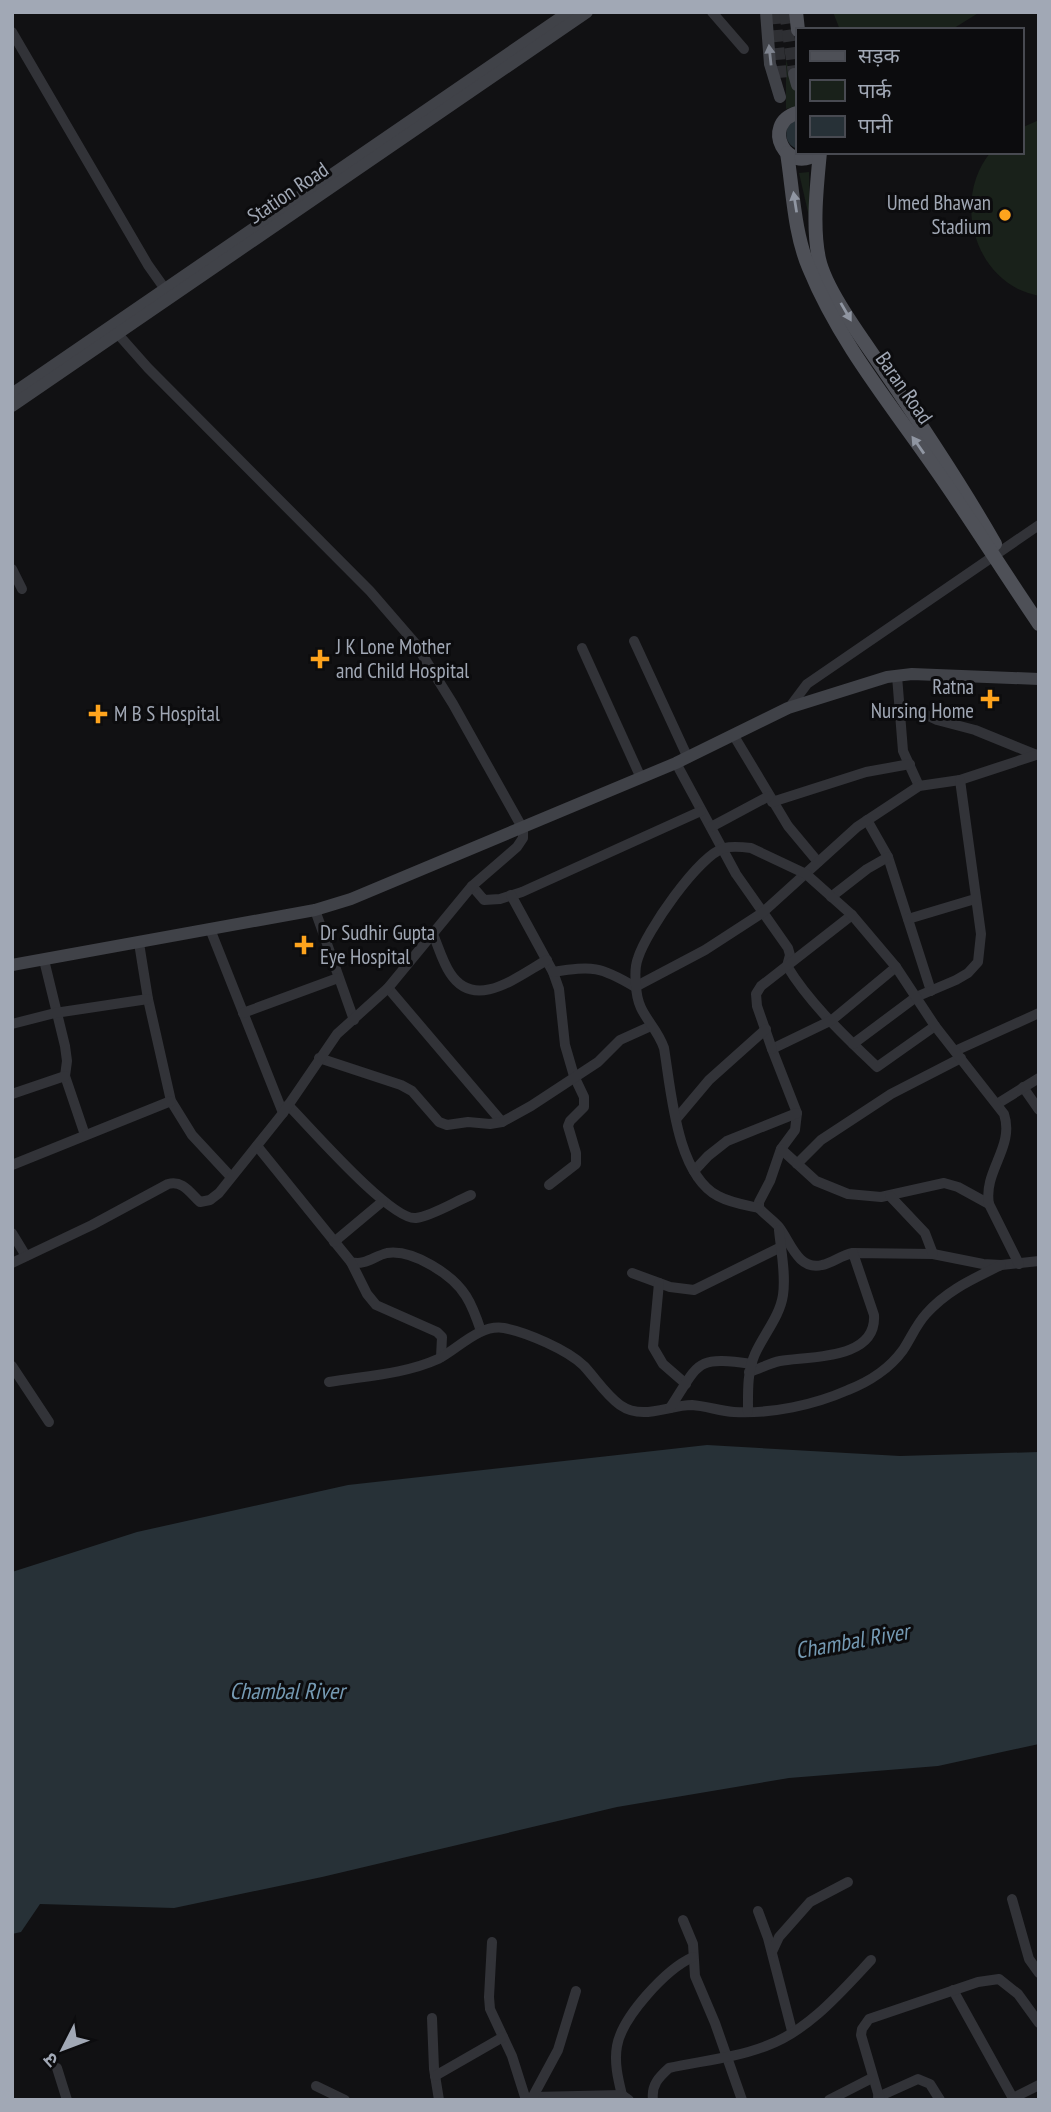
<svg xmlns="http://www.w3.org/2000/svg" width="1051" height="2112" viewBox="0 0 1051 2112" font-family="'PT Sans Narrow','Noto Sans Devanagari',sans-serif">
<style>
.green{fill:#19211a}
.water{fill:#273137}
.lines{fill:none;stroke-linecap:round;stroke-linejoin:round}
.secondary-tunnel{stroke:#2e2f33;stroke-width:12;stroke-dasharray:12 6;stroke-linecap:butt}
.street{stroke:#323338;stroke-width:10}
.secondary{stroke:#404248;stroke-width:12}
.primary{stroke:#4e5057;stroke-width:14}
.oneway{fill:#7f848f}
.oneway2{fill:#9096a2}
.poi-dot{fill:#fea41d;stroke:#0c0c0e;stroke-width:2.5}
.labels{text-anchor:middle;stroke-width:6;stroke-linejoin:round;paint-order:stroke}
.street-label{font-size:21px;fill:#a1a8b5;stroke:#0c0c0e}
.poi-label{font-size:21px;fill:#a1a8b5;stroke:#0c0c0e;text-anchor:start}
.water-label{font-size:23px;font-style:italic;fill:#759ab3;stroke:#0c0c0e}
</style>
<rect width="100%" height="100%" fill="#111113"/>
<!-- green -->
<g class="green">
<path d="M833 12H980L951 30H840Z"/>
<path d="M786 60 797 96V106L786 109Z"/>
<path d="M1039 120V296C1032 294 1024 292 1018 289 969 264 956 193 991 152H1021V128Z"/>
<path d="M809 172 810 221 799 173Z"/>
</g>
<!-- water -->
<g class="water">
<path d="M797 119V149C787 145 784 136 788 126Z"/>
<path d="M707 1445 900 1456 1039 1452V1744L938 1766 789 1778 617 1807 322 1877 174 1908 40 1904 21 1932 12 1934V1572L137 1532 348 1485Z"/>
</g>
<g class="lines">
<!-- secondary-tunnel -->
<g class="secondary-tunnel">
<path d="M775 12 781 78"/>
<path d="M785 12 794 74"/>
</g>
<!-- street -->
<g class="street">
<path d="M712 12 744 49"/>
<path d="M12 32 148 265 165 289"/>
<path d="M12 569 22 589"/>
<path d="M634 641 688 758"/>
<path d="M582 648 641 778"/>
<path d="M897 676 903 751 919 786"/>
<path d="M899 707 916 710 937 720 975 730 1034 754"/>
<path d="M789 708 807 684 1039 525"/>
<path d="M734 736 788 826 818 862"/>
<path d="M676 763 736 874 788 948 790 955 787 966C810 1004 845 1036 877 1067L935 1026"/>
<path d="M772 802 866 772 910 764"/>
<path d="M867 820 888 857 931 991"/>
<path d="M711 827 769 796"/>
<path d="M472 886 484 900 500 899 522 892 701 811"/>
<path d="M511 895 553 972 559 989 565 1045 574 1076 584 1097V1107L570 1121 568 1126 576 1153V1164L549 1185"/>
<path d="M831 897 867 869 888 857"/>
<path d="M315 910 354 1020"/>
<path d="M908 919 975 899"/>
<path d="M210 929 283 1113"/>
<path d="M432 932C438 945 442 961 450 973 475 1012 518 976 547 960"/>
<path d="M139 943 148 999 171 1101 192 1135 231 1177"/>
<path d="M44 960 65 1046 67 1061 65 1076 85 1135"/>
<path d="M896 967 832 1020 772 1049 797 1113 795 1130 781 1149 770 1181 759 1202V1208C765 1215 773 1220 779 1227 790 1241 798 1271 822 1265 833 1263 841 1255 853 1253L933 1254 983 1264 1001 1265 1039 1261"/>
<path d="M553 972C593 966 600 966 635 987L705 950 762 913 857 827 919 786 960 780 1039 754"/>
<path d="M388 988 502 1122"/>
<path d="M243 1013 338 978"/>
<path d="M12 1024 55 1013 148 999"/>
<path d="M853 1044 916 997 956 980 968 973 978 962 981 934 960 780"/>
<path d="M772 1049 757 1006 756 994 761 986 852 915"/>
<path d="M955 1051 1039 1013"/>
<path d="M319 1058 401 1085 412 1091 439 1122 447 1125 468 1122 490 1124 502 1122 531 1106 598 1062 620 1040 651 1026"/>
<path d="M1023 1087 1039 1110"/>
<path d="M12 1094 65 1076"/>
<path d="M997 1104 1039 1078"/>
<path d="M288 1105C309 1126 391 1221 416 1218 432 1216 456 1201 471 1195"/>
<path d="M677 1118 709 1080 766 1029"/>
<path d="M257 1146 351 1262C365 1266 374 1256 387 1253 413 1249 453 1275 466 1296 473 1307 477 1319 481 1331"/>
<path d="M781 1149 816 1181 848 1194 881 1197 944 1183 958 1187 989 1204"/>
<path d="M797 1164 821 1140 891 1094 961 1058"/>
<path d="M12 1165 171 1101"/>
<path d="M694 1171 708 1156 727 1141 797 1113"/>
<path d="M890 1196 925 1233 933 1254"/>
<path d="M759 1208C745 1205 731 1203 718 1196 676 1174 671 1089 664 1048 655 1022 637 1016 636 985 635 976 635 966 638 958 646 932 698 856 724 848 732 846 743 847 751 848L806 874 852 915 896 967 935 1026 1004 1114C1015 1147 983 1171 989 1204L1019 1264"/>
<path d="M12 1233 26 1256"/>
<path d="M334 1242 383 1201"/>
<path d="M351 1262 367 1294 376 1305 437 1332 442 1337 441 1357"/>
<path d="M12 1263 92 1225 168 1184C183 1180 190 1193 200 1202L210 1200 219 1193 283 1113 337 1034 388 988 472 886 517 847 523 838V829L453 704 415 643 370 591 148 368 117 333"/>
<path d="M632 1273 670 1287 694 1290 781 1247"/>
<path d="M659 1283 653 1347 663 1364 686 1384"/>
<path d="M12 1366 49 1422"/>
<path d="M749 1372C760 1369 769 1363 780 1361 810 1356 877 1360 874 1315L853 1253"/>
<path d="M329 1382C365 1376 405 1374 438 1359 458 1349 479 1324 504 1328 526 1332 568 1350 584 1366 596 1379 606 1395 620 1405 643 1421 668 1405 692 1405 706 1406 720 1411 734 1412 772 1414 814 1405 848 1390 869 1382 890 1368 903 1350 911 1338 916 1325 926 1314 947 1290 973 1279 1001 1265"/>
<path d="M670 1408C700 1362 694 1356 752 1364"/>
<path d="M748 1412C748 1392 747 1372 755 1354 764 1334 780 1316 783 1295 786 1274 781 1251 779 1230"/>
<path d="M1012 1899 1029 1959 1039 1973"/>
<path d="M758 1911 768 1938 792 2031"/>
<path d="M683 1920 693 1944 695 1976 715 2023 742 2100"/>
<path d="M492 1942 489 1997 490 2009 512 2056 526 2100"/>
<path d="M772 1952 779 1937 810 1902 848 1882"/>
<path d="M953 1990 1014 2100"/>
<path d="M432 2018 434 2069 439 2100"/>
<path d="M57 2068 67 2100"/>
<path d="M435 2076 503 2037"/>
<path d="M316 2086 345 2100"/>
<path d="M622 2095C618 2079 614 2062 617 2046 622 2017 666 1969 693 1957"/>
<path d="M533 2097 622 2095 629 2100"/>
<path d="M878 2097 918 2079 930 2084 940 2100"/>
<path d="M1013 2098 1039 2085"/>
<path d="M531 2100 558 2050 576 1991"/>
<path d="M653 2100C651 2085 659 2077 669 2068 701 2061 735 2058 766 2046 808 2031 841 1992 871 1960"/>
<path d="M829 2100 872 2078"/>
<path d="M880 2100 861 2035 862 2029 869 2019 978 1982 999 1979 1018 1994 1039 2023"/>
</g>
<!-- secondary -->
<g class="secondary">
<path d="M766 12 770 64 780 97"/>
<path d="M794 74 797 85"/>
<path d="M12 394 569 12"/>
<path d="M12 406 587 12"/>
<path d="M12 965 315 910 351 899 676 763 788 708 887 677 912 674 1039 679"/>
</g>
<!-- primary -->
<g class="primary">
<path d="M796 12 798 30"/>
<path d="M797 113C760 124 787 177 818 152"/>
<path d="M820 152C817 184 812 227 819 259 826 291 864 341 883 369 922 426 961 484 995 544"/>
<path d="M787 153C793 191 794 233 809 268 840 344 893 407 939 474 973 523 1005 574 1039 624"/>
</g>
</g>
<!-- one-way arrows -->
<defs><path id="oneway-solid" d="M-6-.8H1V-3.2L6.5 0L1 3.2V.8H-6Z" transform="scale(1.75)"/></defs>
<use class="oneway" href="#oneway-solid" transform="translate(770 55) rotate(-96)"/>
<g class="oneway2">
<use href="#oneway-solid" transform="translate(795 202) rotate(-99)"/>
<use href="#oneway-solid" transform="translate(846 312) rotate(60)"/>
<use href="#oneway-solid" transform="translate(918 445) rotate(-125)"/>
</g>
<!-- markers -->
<g class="poi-dot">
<circle cx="1005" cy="215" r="7"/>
<path d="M316.5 648.5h7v7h7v7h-7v7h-7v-7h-7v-7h7z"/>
<path d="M986.5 688.5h7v7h7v7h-7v7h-7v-7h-7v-7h7z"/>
<path d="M94.5 703.5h7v7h7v7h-7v7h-7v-7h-7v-7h7z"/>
<path d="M300.5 934.5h7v7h7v7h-7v7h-7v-7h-7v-7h7z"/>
</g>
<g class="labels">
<!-- street labels -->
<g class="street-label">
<text transform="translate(288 193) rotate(-34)" y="7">Station Road</text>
<text transform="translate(904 388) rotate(55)" y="7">Baran Road</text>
</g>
<!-- poi labels -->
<g class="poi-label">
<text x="991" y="210" text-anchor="end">Umed Bhawan<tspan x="991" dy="24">Stadium</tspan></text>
<text x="336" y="654">J K Lone Mother<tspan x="336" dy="24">and Child Hospital</tspan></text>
<text x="974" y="694" text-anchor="end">Ratna<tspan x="974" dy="24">Nursing Home</tspan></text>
<text x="114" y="721">M B S Hospital</text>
<text x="320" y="940">Dr Sudhir Gupta<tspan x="320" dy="24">Eye Hospital</tspan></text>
</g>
<!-- water labels -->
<g class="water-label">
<text transform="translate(852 1641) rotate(-10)" y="8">Chambal River</text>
<text x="287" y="1699">Chambal River</text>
</g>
</g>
<!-- border -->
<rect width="1051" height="2112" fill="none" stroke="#a1a8b5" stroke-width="28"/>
<!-- legend -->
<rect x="796" y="28" width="228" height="126" fill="#0c0c0e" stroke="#484a51" stroke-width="2"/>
<rect x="810" y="51" width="35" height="10" fill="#4e5057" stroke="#484a51" stroke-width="2"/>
<text x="858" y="63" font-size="21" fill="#a1a8b5">सड़क</text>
<rect x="810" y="80" width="35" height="21" fill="#19211a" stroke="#484a51" stroke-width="2"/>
<text x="858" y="98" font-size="21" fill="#a1a8b5">पार्क</text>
<rect x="810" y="116" width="35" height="21" fill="#273137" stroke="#484a51" stroke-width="2"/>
<text x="858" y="133" font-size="21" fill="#a1a8b5">पानी</text>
<!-- north arrow -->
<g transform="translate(63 2049) rotate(228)" stroke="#0c0c0e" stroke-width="5" paint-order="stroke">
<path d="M0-5L12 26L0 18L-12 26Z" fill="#a1a8b5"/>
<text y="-10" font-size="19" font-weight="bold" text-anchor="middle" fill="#a1a8b5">उ</text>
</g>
</svg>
